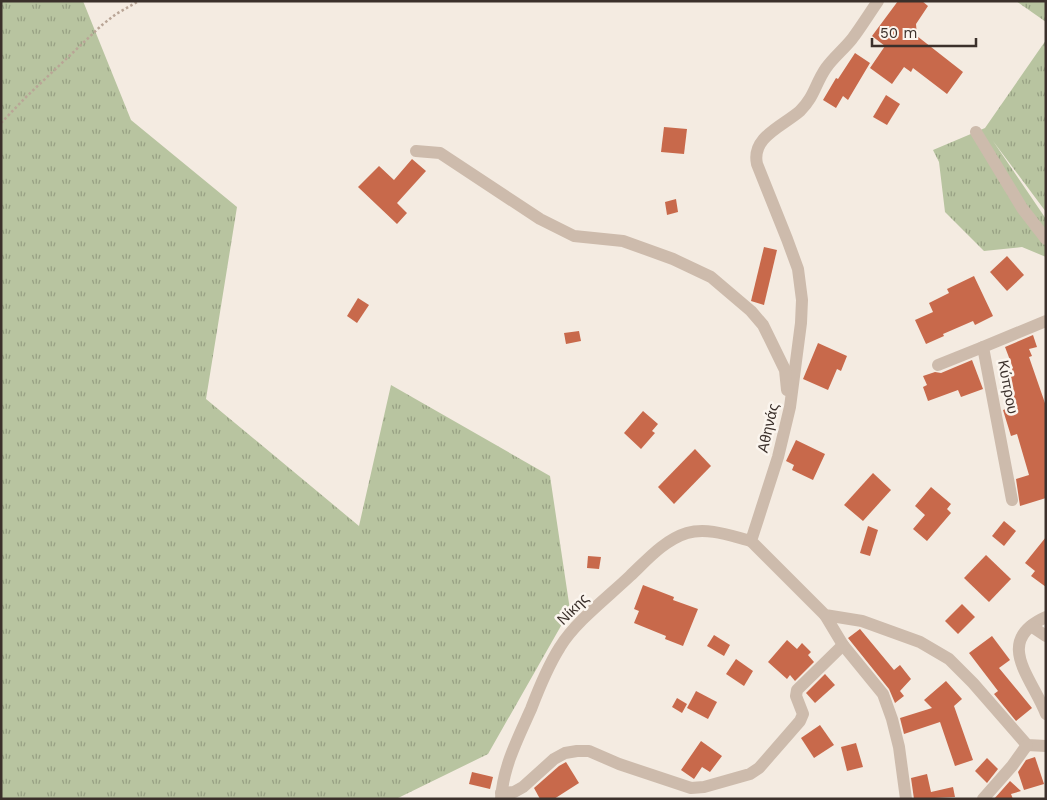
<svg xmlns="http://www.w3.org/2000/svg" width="1047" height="800" viewBox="0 0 1047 800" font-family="'Work Sans',sans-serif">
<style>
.grass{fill:url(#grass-tufts)}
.building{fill:#c8694b}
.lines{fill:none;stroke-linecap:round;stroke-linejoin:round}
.path{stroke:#b9a596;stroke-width:2.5;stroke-dasharray:2.5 2.5;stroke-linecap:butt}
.minor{stroke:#cdbbac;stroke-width:12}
.labels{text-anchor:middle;stroke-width:5;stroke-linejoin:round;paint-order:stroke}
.street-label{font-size:15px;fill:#3b302b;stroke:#fbf5ee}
</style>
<defs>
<pattern id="grass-tufts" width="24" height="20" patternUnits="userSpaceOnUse" patternTransform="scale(1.25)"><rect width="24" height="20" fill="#b8c4a0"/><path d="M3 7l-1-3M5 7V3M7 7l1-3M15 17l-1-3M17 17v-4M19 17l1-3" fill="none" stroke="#97a083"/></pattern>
</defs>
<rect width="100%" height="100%" fill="#f4ebe1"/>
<!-- grass -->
<g class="grass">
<path d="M1 1H83L131 120 237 207 206 399 359 526 391 385 550 476 570 610 488 754 396 799H1Z"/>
<path d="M1016 1H1046V22Z"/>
<path d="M1046 40V212L993 141 1046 219V257L1022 247 984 251 945 212 939 162 933 150 985 128Z"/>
</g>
<!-- building -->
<g class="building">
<path d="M898 1H922L928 6 916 24 917 36 963 72 947 94 913 68 911 72 904 67 892 84 870 68 885 46 872 36Z"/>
<path d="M855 53 870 63 848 100 843 96 836 108 823 100 836 78 838 79Z"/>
<path d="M886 95 900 104 887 125 873 117Z"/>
<path d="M664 127 687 129 684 154 661 152Z"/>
<path d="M412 159 426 171 397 203 407 213 397 224 358 187 379 166 394 180Z"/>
<path d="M676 199 678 212 667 215 665 202Z"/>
<path d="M764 247 777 250 764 305 751 301Z"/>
<path d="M1007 256 1024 275 1007 291 990 272Z"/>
<path d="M974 276 993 316 975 325 973 321 943 334 944 336 926 344 915 320 933 312 929 303 949 293 947 289Z"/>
<path d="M358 298 369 305 357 323 347 316Z"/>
<path d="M579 331 581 341 566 344 564 333Z"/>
<path d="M1033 335 1037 347 1029 349 1032 356 1029 357 1046 406V498L1020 506 1016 479 1029 475 1017 434 1011 436 1003 410 1017 405 1003 371 1013 368 1005 347Z"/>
<path d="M818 343 847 356 841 371 837 369 828 390 803 379Z"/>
<path d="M972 360 983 389 961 397 958 390 928 401 923 387 927 385 923 376 935 372 941 373Z"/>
<path d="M643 411 658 424 652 431 655 433 641 449 624 433Z"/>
<path d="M796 440 825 454 813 480 792 470 794 465 786 461Z"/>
<path d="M695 449 711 466 674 504 658 487Z"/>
<path d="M873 473 891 490 863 521 844 505Z"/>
<path d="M931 487 951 504 947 509 951 513 927 541 913 529 925 515 915 506Z"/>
<path d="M1004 521 1016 531 1004 546 992 536Z"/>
<path d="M868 526 878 530 870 556 860 553Z"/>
<path d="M1046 537V587L1031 576 1035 571 1025 563Z"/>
<path d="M986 555 1011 579 989 602 964 578Z"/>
<path d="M588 556 601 557 599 569 587 568Z"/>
<path d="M643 585 674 597 673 600 698 609 683 646 665 639 666 636 634 623 639 611 634 609Z"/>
<path d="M962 604 975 617 958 634 945 621Z"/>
<path d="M860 629 894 670 900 665 911 679 900 691 904 696 895 703 889 689 848 638Z"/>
<path d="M714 635 730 645 724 656 707 646Z"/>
<path d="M992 636 1010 660 999 668 1032 708 1016 721 994 694 998 691 969 653Z"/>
<path d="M787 640 797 649 802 643 811 652 808 655 814 662 795 681 790 675 787 679 768 662Z"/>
<path d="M736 659 753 671 744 686 726 674Z"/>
<path d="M825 674 835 685 815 703 806 693Z"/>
<path d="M946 681 962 699 954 706 973 760 955 766 940 722 904 734 900 718 932 708 924 700Z"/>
<path d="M696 691 717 702 708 719 687 708Z"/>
<path d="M677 698 687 704 682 713 672 707Z"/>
<path d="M820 725 834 745 814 758 801 738Z"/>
<path d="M701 741 722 756 710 772 702 767 694 779 681 770Z"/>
<path d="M856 743 863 767 847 771 841 747Z"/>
<path d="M1035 757 1044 784 1024 790 1018 772 1026 760Z"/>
<path d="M987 758 998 769 987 783 975 771Z"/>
<path d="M566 762 579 783 554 799H540L534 788 559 766Z"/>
<path d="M472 772 493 777 490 789 469 784Z"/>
<path d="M927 774 931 792 953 787 955 797 914 799 911 778Z"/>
<path d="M1010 781 1021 791 1011 794 1013 799H994Z"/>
</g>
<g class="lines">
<!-- path -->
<path class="path" d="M1 123 26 97 102 25 116 14 139 1"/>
<!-- minor -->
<g class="minor">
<path d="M878 1C869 14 861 27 852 39 844 49 833 58 826 68 815 84 815 96 800 111 783 126 751 137 757 164L787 239 798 269 802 300 801 323 790 407 778 457 751 541 825 615 862 621 920 642 949 659 973 683 1027 745 1046 746"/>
<path d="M976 132 1022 208 1046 239"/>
<path d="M416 151 440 153 540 219 574 236 623 241 673 259 711 277 751 311 763 325 785 370 787 390"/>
<path d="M938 365 983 347"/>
<path d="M1012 500 983 347 1046 321"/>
<path d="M825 615 843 645 883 694 892 719 899 747 906 799"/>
<path d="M1046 617C992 641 1033 679 1046 714"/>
<path d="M1031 626 1046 636"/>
<path d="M501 793 514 792 523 787 554 759 565 753 577 751H589L619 764 691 788 704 787 750 774 759 768 800 721 803 714 796 696 797 690 843 645"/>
<path d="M501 799C503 767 518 738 531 709 539 688 548 666 560 647 575 622 608 597 630 576 646 561 664 540 687 533 708 527 731 536 751 541"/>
<path d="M983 799 1012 766 1027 745"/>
</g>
</g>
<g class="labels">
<!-- street labels -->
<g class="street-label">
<text transform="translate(1008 387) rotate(79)" y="5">Κύπρου</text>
<text transform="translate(768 428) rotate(-77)" y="5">Αθηνάς</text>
<text transform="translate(573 609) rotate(-45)" y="5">Νίκης</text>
</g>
</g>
<!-- border -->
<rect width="1047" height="800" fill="none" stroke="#3b302b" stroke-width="5"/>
<!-- scale -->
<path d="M872 38v8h104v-8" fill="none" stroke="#3b302b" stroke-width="2.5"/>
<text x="880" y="38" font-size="15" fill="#3b302b" stroke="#fbf5ee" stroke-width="4" paint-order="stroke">50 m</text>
</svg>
